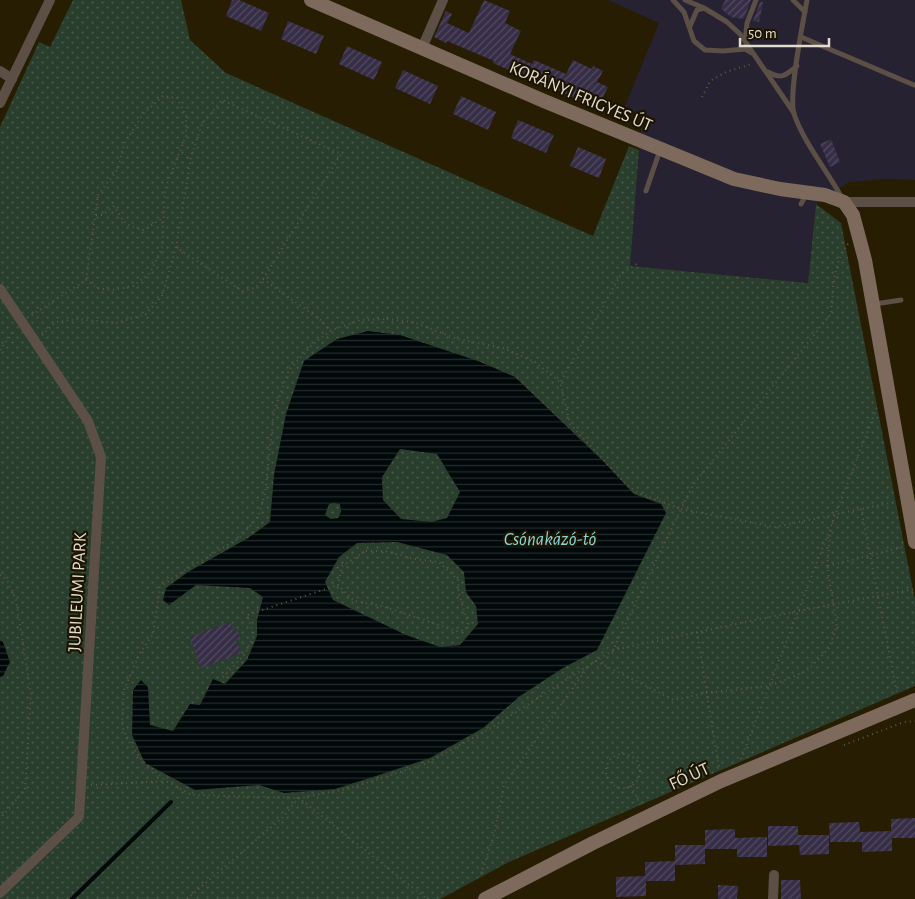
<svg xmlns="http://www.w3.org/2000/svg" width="915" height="899" viewBox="0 0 915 899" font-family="'Alegreya Sans',sans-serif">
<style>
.medical{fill:#262232}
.green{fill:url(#green-dots)}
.water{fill:url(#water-rules);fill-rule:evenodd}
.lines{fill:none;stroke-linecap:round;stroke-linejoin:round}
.stream{stroke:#000809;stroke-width:4}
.building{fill:url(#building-hatch)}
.path{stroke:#605740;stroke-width:2;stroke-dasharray:1 4;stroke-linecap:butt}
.lane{stroke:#5b4f46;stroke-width:5}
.street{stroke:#5b4f46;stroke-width:10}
.secondary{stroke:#7e6a5d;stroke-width:14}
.labels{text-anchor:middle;stroke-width:4.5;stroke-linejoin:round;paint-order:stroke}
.street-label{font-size:18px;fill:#e2dccc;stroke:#1c1300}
.water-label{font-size:19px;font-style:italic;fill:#86d5da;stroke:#1c1300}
</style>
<defs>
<pattern id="green-dots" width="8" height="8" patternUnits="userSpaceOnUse" patternTransform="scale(1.25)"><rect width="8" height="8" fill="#293e2c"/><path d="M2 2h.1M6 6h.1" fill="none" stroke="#485949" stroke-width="1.8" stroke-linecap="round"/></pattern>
<pattern id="water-rules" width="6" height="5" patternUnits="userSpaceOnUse" patternTransform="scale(1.25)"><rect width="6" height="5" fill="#000809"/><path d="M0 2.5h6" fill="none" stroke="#252b2c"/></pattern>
<pattern id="building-hatch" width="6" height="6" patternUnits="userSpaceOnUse" patternTransform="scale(1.25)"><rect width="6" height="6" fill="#362d46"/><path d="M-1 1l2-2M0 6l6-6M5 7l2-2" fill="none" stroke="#534b60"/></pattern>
</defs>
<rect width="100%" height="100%" fill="#261d02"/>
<!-- medical -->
<path class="medical" d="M608 0H915V180L886 179 849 182 816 204 808 283 629 266 642 117 625 106 659 23Z"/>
<!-- green -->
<path class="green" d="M73 0H181L190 40 226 73 593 236 629 146 639 150 630 266 808 283 816 204 841 223 915 600V686L509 862 440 899H0V127L39 42 50 47Z"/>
<!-- water -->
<g class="water">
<path d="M368 331 400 335 478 361 515 377 603 461 634 494 661 504 666 513 597 650 563 668 520 696 483 728 430 758 379 775 335 789 284 793 259 785 195 790 145 763 132 735 133 690 141 680 148 687 150 725 173 731 190 704 200 705 213 679 225 684 247 660 257 636V620L263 597 250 588 196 585 169 605 163 600 166 588 188 572 248 538 270 522 274 475 286 414 304 361 337 339ZM400 449 437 454 460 492 447 518 431 522 401 519 383 500 382 477ZM334 503 340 504 341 512 338 518 331 519 325 515 329 504ZM397 542 447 555 464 572 466 592 476 606 478 624 460 645 440 647 406 635 333 600 325 582 339 557 357 543Z"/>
<path d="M0 640 3 642 10 662 3 676 0 677Z"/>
</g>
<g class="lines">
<!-- stream -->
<path class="stream" d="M72 899 171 802"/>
</g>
<!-- building -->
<g class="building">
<path d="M232 0H239L269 13 261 31 226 16Z"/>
<path d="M484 0 510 11 505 23 521 31 510 54 532 64 534 60 566 74 573 60 592 69 593 66 603 71 597 82 608 87 597 109 543 83 542 86 533 81 534 79 512 69 511 71 493 63 494 61 447 41 446 43 434 37 446 11 452 14 447 23 469 33Z"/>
<path d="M725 0H751L744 19 731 17 721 9Z"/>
<path d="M760 2H763L759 22 753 21Z"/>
<path d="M288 21 324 36 316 54 281 39Z"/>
<path d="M347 46 382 62 374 80 339 64Z"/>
<path d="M403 70 438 86 430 104 395 88Z"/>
<path d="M461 96 496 112 488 130 453 114Z"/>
<path d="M518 120 554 135 546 153 511 138Z"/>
<path d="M831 139 840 162 830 167 820 144Z"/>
<path d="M578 147 606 159 599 178 570 166Z"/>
<path d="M230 622 233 631 237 629 240 639 236 640 241 653 201 668 190 637Z"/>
<path d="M915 818V838H892V851L862 852V842H830L829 823 859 822 860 832 891 831V819Z"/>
<path d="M768 826H798V835H829V854L800 855 799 845 768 846Z"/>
<path d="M735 829V838L767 837V857H737V849H705V830Z"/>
<path d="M675 845H705V864L675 865Z"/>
<path d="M675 861V881H646V896L616 897V877L645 876V862Z"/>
<path d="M781 880H800L801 899H781Z"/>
<path d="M718 885 738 886 737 899H718Z"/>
</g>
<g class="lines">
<!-- path -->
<g class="path">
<path d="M702 97 710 81 726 72 751 64"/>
<path d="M96 215H102L114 206C123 221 126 227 144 230L164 217"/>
<path d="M848 244C833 262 833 291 831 314L693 485 681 509 775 527 895 502"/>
<path d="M263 279 322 321 330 331"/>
<path d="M32 315 86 280 98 195 118 169 124 144 143 114 163 96 177 98 186 116V136L165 189 162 248 150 273 133 286 112 290 97 288 86 280"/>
<path d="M387 319 413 322 457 339 503 348 535 362 560 382 570 424 627 485 638 493 681 509 613 650 491 728 425 764 347 789 299 798 192 795 166 781 141 759 127 739 122 725 124 690 140 653 153 634 160 587 177 575 239 538 258 517 265 493 274 411 289 370 312 345 330 331 360 320Z"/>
<path d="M42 335 56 322 78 319 116 323 146 314 162 296 176 247 191 157 202 124 222 100 341 154 263 279 255 288 242 291 176 247"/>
<path d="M0 350 15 330"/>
<path d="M561 381 621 274 640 262"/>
<path d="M861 509 897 693"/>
<path d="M366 551H385L415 559 439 562 458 580 459 595 468 623 465 630 457 631 382 606 354 601 338 585 342 566Z"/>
<path d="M828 566 903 547"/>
<path d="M0 575 7 580 16 600 31 694 25 789 0 819"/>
<path d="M697 632 719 768"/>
<path d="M613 650 798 611 915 589"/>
<path d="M596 661 674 700 706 693 769 686 795 676 809 669 829 648 837 626 827 566 831 529"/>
<path d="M223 677 245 654 254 635 247 615 338 585"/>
<path d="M844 745 904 722 915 721"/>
<circle cx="623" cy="771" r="17"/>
<path d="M741 759 877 407"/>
<path d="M91 785 166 781"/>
<path d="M631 786 641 806"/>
<path d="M481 874 494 835 504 785 587 668"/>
<path d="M187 899 282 818 299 798 427 899"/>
</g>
<!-- lane -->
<g class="lane">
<path d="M673 0 684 12 694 41 705 50 723 51 745 49 752 53"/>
<path d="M685 0 704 8 727 22 740 34 794 113"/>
<path d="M793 0 805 12"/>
<path d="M807 0C803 23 788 95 794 114 805 145 827 170 842 198"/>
<path d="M690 26 697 10 704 8"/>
<path d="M801 37 914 85"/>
<path d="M745 41 747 23 756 0"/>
<path d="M768 72C782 80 786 75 797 66"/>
<path d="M646 191 660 150"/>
<path d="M801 204 807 193"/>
<path d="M875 304 901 300"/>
</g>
<!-- street -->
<g class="street">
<path d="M422 48 443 0"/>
<path d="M0 71 12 79"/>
<path d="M0 103 50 0"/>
<path d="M844 202H915"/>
<path d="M0 289 88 421 101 457 79 817 0 893"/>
<path d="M773 899 774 875"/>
</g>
<!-- secondary -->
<g class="secondary">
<path d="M311 0 544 101 734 179 780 189 825 195 844 202 853 215 865 260 915 542"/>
<path d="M485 899 593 843 721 781 915 700"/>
</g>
</g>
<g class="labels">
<!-- street labels -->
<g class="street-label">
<text transform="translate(581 96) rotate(23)" y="6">KORÁNYI FRIGYES ÚT</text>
<text transform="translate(77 592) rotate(-87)" y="6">JUBILEUMI PARK</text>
<text transform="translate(689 776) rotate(-25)" y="6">FŐ ÚT</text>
</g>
<!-- water labels -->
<g class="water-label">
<text x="550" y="545">Csónakázó-tó</text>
</g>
</g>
<!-- scale -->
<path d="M740 38v8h89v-8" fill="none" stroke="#e2dccc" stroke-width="2.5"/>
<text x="748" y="38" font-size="15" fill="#e2dccc" stroke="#1c1300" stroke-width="4" paint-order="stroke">50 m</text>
</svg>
